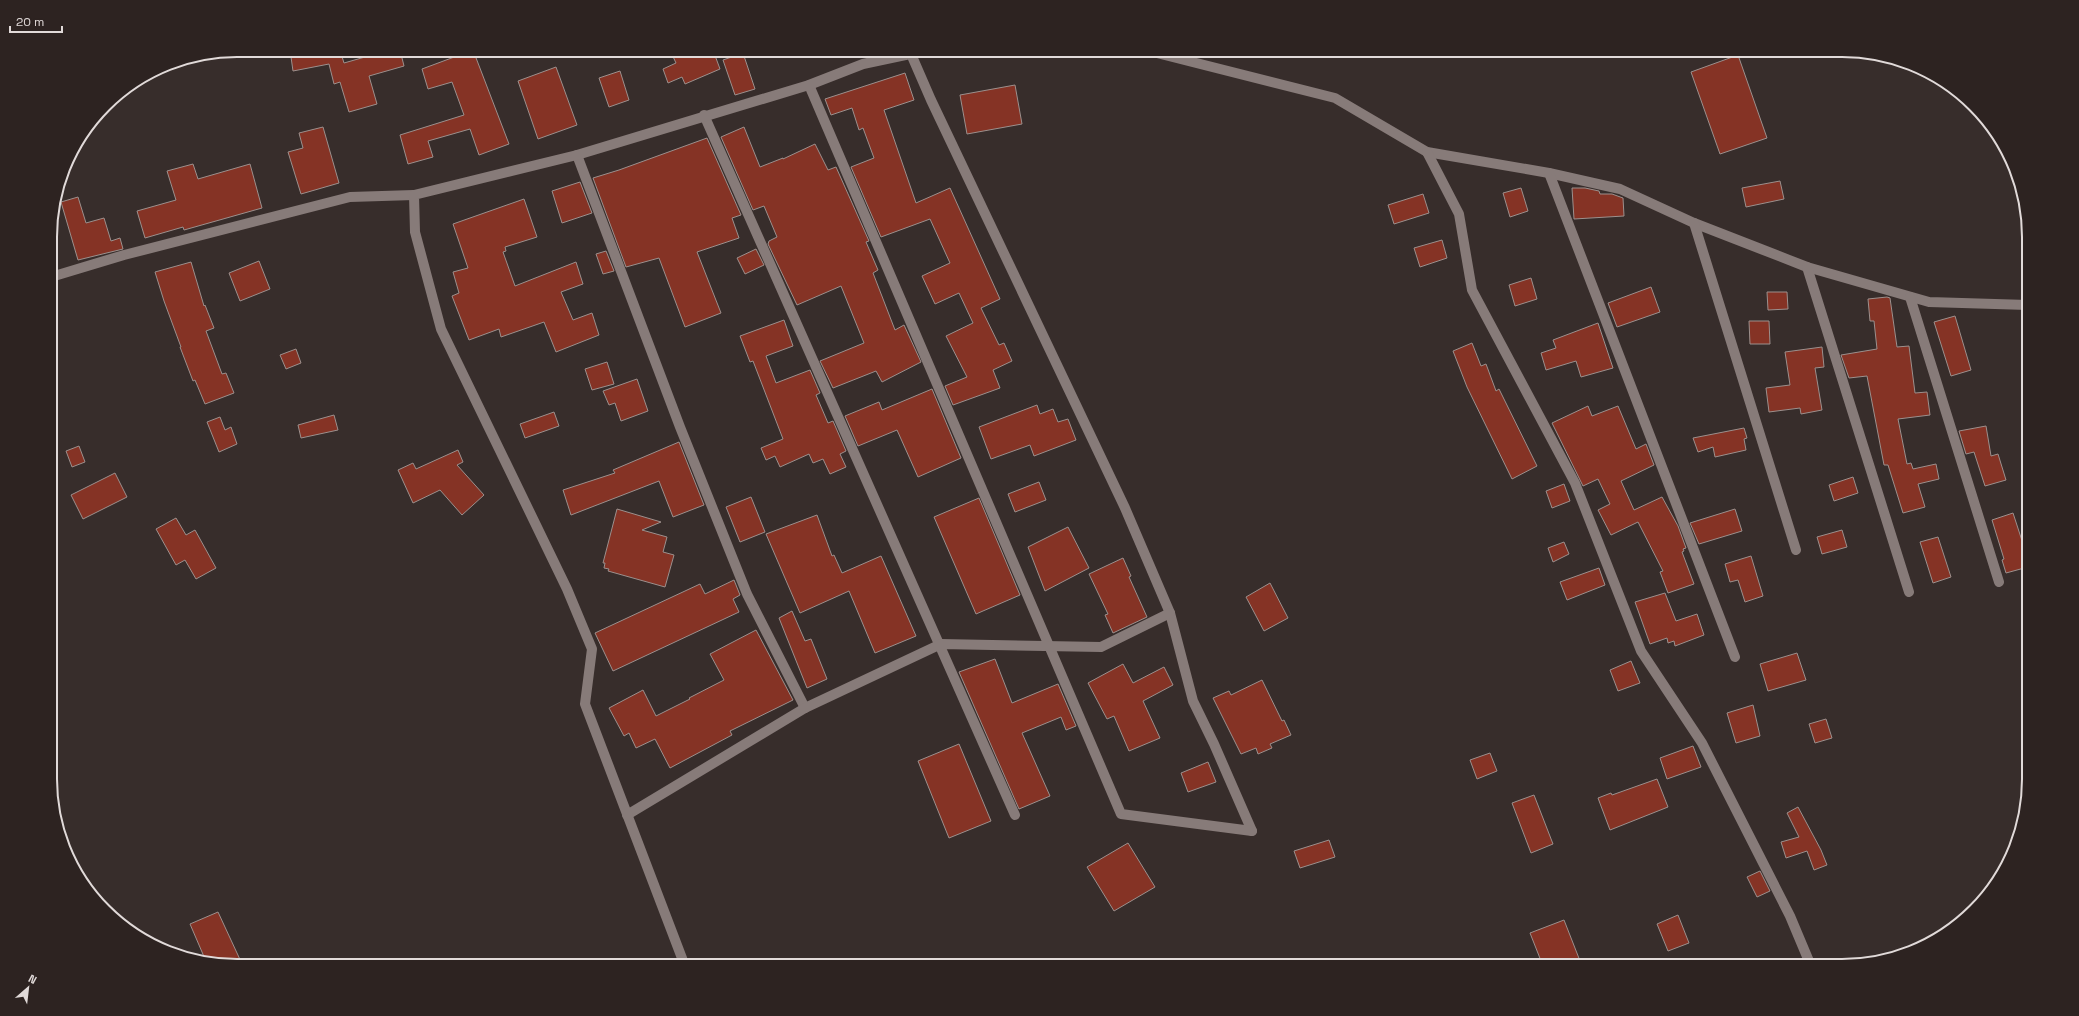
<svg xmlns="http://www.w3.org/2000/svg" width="2079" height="1016" viewBox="0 0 2079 1016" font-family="'Space Grotesk',sans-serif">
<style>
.building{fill:#853325;stroke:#9c908d}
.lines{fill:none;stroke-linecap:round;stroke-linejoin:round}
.minor{stroke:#877b79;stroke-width:10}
.rim{fill:none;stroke:#e1dad9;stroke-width:2}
</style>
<rect width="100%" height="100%" fill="#372d2b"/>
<!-- building -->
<g class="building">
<path d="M290 50H340L344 63 379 53 378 50H400L404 66 369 76 377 104 349 112 340 82 334 84 329 64 293 71Z"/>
<path d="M473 50 509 144 479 155 470 129 428 141 433 157 408 164 400 135 464 115 452 82 428 89 422 69Z"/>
<path d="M670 50H713L720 69 685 84 682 77 668 83 663 69 676 63Z"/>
<path d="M743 53 755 89 735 95 723 60Z"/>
<path d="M1738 55 1767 138 1720 154 1691 72Z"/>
<path d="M556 67 577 125 538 139 518 81Z"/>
<path d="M620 71 629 100 609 107 599 78Z"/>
<path d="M905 73 914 100 884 110 916 203 950 188 1000 299 981 308 999 345 1004 343 1012 361 993 370 1000 388 953 405 945 386 967 377 946 336 973 323 959 293 935 304 922 276 950 263 930 219 881 237 851 167 874 158 863 128 859 130 852 108 831 115 825 99Z"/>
<path d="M1015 85 1022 124 967 134 960 95Z"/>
<path d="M323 127 339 183 301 194 288 152 303 148 299 133Z"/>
<path d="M744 127 760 167 783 158V159L815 144 828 170 836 167 869 241 866 242 878 270 873 273 895 330 904 325 921 362 882 382 876 371 833 388 820 361 864 343 841 286 797 305 768 244 769 241 777 237 764 206 753 210 721 137Z"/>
<path d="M707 138 741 215 732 218 739 238 697 252 721 313 685 327 659 258 626 267 593 178 619 170Z"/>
<path d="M193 164 198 179 250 164 262 208 184 230 183 227 145 238 137 211 176 200 167 171Z"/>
<path d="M1780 181 1784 199 1746 207 1742 188Z"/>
<path d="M580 182 592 213 562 223 552 191Z"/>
<path d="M1521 188 1528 211 1510 217 1503 193Z"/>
<path d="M1572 188H1585L1599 191 1600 194H1612L1623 198 1624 216 1574 219Z"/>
<path d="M1423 194 1429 213 1394 224 1388 205Z"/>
<path d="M78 197 86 223 104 218 111 241 120 238 123 249 78 260 61 202Z"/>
<path d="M524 199 537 237 505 247 506 251 503 252 515 286 576 262 583 284 561 292 573 320 592 313 599 335 556 352 544 322 501 337 499 329 469 340 452 296 459 293 453 272 468 268 453 224Z"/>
<path d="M1442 240 1447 258 1420 267 1414 248Z"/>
<path d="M756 249 764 265 745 274 737 258Z"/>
<path d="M606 251 614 271 603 274 596 254Z"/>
<path d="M259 261 270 289 240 301 229 273Z"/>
<path d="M191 262 204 306 205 305 214 328 206 331 222 374 226 373 234 393 205 404 195 380 193 381 180 347H181L164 301 155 272Z"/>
<path d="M1531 278 1537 299 1515 306 1509 285Z"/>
<path d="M1651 287 1660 312 1617 327 1608 303Z"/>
<path d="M1767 292H1787L1788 309 1768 310Z"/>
<path d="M1887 297 1890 298 1897 347 1909 346 1915 393 1927 392 1930 415 1898 419 1907 464 1911 463 1913 469 1936 464 1939 479 1918 484 1925 507 1903 513 1888 465H1884L1867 376 1849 378 1841 355 1877 349 1874 321H1870L1868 299Z"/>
<path d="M1955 316 1971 370 1951 376 1934 322Z"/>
<path d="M784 320 793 346 766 356 776 383 810 370 820 393 816 395 828 423 833 421 846 451 840 454 846 467 830 474 823 459 813 463 809 454 780 467 775 456 766 460 761 448 783 439 753 361 750 362 740 336Z"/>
<path d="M1749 321H1769L1770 344H1750Z"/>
<path d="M1598 323 1613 368 1581 377 1576 361 1546 370 1541 353 1556 348 1553 340Z"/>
<path d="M1472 343 1481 366 1486 364 1496 391 1499 389 1537 466 1512 479 1467 387 1453 351Z"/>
<path d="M1822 347 1824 367 1815 368 1822 410 1801 414 1800 408 1769 412 1766 388 1790 385 1785 352Z"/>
<path d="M296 349 301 363 286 369 280 355Z"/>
<path d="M607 362 614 384 592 390 585 369Z"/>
<path d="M637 379 648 411 621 421 615 403 609 405 603 391Z"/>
<path d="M932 389 961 458 918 477 897 430 858 446 845 416 879 402 882 410Z"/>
<path d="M1037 405 1040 414 1053 409 1058 422 1068 419 1076 440 1034 456 1030 445 991 459 979 427Z"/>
<path d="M1588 406 1592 416 1618 406 1636 449 1646 444 1654 465 1621 481 1634 510 1662 497 1678 526 1686 548 1683 549 1684 551 1682 552 1694 584 1668 593 1660 572 1663 571 1638 522 1611 535 1598 510 1610 504 1598 479 1583 486 1552 423Z"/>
<path d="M554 412 559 426 525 438 520 424Z"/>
<path d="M334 415 338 430 301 438 298 425Z"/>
<path d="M220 417 225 430 231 427 237 444 219 452 207 422Z"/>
<path d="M1986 426 1991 456 1998 454 2006 480 1985 486 1974 452 1966 454 1959 431Z"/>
<path d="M1744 428 1747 438 1744 439 1746 450 1715 457 1713 447 1698 452 1693 438Z"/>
<path d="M679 442 704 505 673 517 659 481 571 515 563 490 615 473 613 470Z"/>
<path d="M79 446 85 462 72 467 66 451Z"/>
<path d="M458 450 463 462 457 465 484 495 462 515 440 490 413 503 398 470 413 463 416 469Z"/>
<path d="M115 473 127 497 83 519 71 495Z"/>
<path d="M1853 477 1858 493 1834 501 1829 485Z"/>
<path d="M1039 482 1046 500 1015 512 1008 494Z"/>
<path d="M1564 484 1570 501 1552 508 1546 491Z"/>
<path d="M751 497 765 532 740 542 726 507Z"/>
<path d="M979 498 1020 595 976 614 934 517Z"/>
<path d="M617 509 661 522 642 530 667 537 663 552 674 555 665 587 608 571 609 569 604 568 605 563H603Z"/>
<path d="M1735 509 1742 531 1699 544 1690 523Z"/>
<path d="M2013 513 2026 553H2028V567L2006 573 2002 560 2004 559 1992 520Z"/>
<path d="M817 515 832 556 834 555 842 573 881 556 916 636 875 653 849 591 800 613 766 534Z"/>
<path d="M176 518 186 535 195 530 216 568 196 579 185 560 176 565 156 529Z"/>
<path d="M1068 527 1089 568 1045 591 1028 547Z"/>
<path d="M1842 530 1847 547 1822 554 1817 537Z"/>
<path d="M1938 537 1951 577 1933 583 1920 542Z"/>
<path d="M1564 542 1569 554 1553 562 1548 548Z"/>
<path d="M1751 556 1763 596 1745 602 1738 580 1730 582 1725 564Z"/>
<path d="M1123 558 1131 576 1129 577 1147 617 1113 633 1105 615 1108 614 1089 574Z"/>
<path d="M1599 568 1605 585 1567 600 1560 582Z"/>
<path d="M734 580 740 595 733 599 739 612 613 671 595 633 700 584 705 594Z"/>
<path d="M1270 583 1288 618 1264 631 1246 597Z"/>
<path d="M1665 593 1676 621 1697 614 1704 635 1675 646 1674 641 1668 643 1667 638 1650 644 1635 602Z"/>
<path d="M792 611 805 641 811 639 827 679 807 688 779 618Z"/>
<path d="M756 630 793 700 730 731 732 735 670 768 655 739 636 748 629 733 624 736 609 708 643 690 656 716 690 699 689 698 724 680 710 654Z"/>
<path d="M1797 653 1806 680 1768 691 1760 664Z"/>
<path d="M995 659 1012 703 1058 684 1076 726 1066 730 1061 717 1022 733 1050 796 1019 809 959 672Z"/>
<path d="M1631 661 1640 683 1618 691 1610 670Z"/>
<path d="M1123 664 1133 683 1164 667 1173 685 1143 701 1160 738 1129 751 1114 716 1107 719 1088 683Z"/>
<path d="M1262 680 1282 721 1284 720 1291 735 1270 744 1272 748 1258 754 1256 748 1241 754 1213 698 1229 691 1231 695Z"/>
<path d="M1753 705 1760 736 1736 743 1727 713Z"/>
<path d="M1826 719 1832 738 1815 743 1809 724Z"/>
<path d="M959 744 991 821 949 838 918 761Z"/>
<path d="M1693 746 1701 767 1667 779 1660 758Z"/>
<path d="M1490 753 1497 771 1477 779 1470 760Z"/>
<path d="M1208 762 1216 782 1188 792 1181 773Z"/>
<path d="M1657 779 1668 807 1610 830 1598 798 1611 793 1612 795Z"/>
<path d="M1534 795 1553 844 1531 853 1512 803Z"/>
<path d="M1798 807 1821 850 1827 865 1814 870 1807 851 1786 858 1781 842 1799 837 1787 813Z"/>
<path d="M1329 840 1335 857 1300 868 1294 851Z"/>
<path d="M1128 843 1155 887 1114 911 1087 867Z"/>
<path d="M1760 871 1770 891 1757 897 1747 877Z"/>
<path d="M218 912 243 966 205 959 190 924Z"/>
<path d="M1678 915 1689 943 1668 951 1657 924Z"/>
<path d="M1564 920 1582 966H1543L1530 933Z"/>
</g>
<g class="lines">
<!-- minor -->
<g class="minor">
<path d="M1145 50 1335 98 1427 152 1549 173 1620 189 1694 223 1807 267 1929 302 2028 305"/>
<path d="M911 54 931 100 1125 508 1170 613 1193 701 1214 744 1252 831"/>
<path d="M809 85 1121 814 1252 831"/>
<path d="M704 115 1015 815"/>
<path d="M1427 152 1459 214 1472 290 1575 483 1641 651 1702 743 1790 916 1811 966"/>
<path d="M577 155 680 427 747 594 805 708"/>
<path d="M1549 173 1735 657"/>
<path d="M1694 223 1796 550"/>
<path d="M1807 267 1909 592"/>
<path d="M51 277 124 255 350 197 414 195"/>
<path d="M1910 297 1999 582"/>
<path d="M627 815 805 708 941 644 1101 647 1170 613"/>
<path d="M685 966 585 704 592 649 567 589 441 329 415 232 414 195 577 155 809 85 863 64 929 50"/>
</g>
</g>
<!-- crop -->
<path d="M0 0H2079V1016H0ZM237 57H1842A180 180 0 0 1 2022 237V779A180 180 0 0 1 1842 959H237A180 180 0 0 1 57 779V237A180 180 0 0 1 237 57Z" fill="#2d2321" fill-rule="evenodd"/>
<path class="rim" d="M237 57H1842A180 180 0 0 1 2022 237V779A180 180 0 0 1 1842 959H237A180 180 0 0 1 57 779V237A180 180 0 0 1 237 57Z"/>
<!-- north arrow -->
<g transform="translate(28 988) rotate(28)" stroke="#2d2321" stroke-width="3" paint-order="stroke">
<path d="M0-3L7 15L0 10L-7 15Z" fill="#e1dad9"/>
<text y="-6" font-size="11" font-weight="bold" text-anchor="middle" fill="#e1dad9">N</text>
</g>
<!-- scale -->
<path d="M10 26v6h52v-6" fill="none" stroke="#e1dad9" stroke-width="2"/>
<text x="16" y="26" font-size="12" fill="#e1dad9" stroke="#2d2321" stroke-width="3" paint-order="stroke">20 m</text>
</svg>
